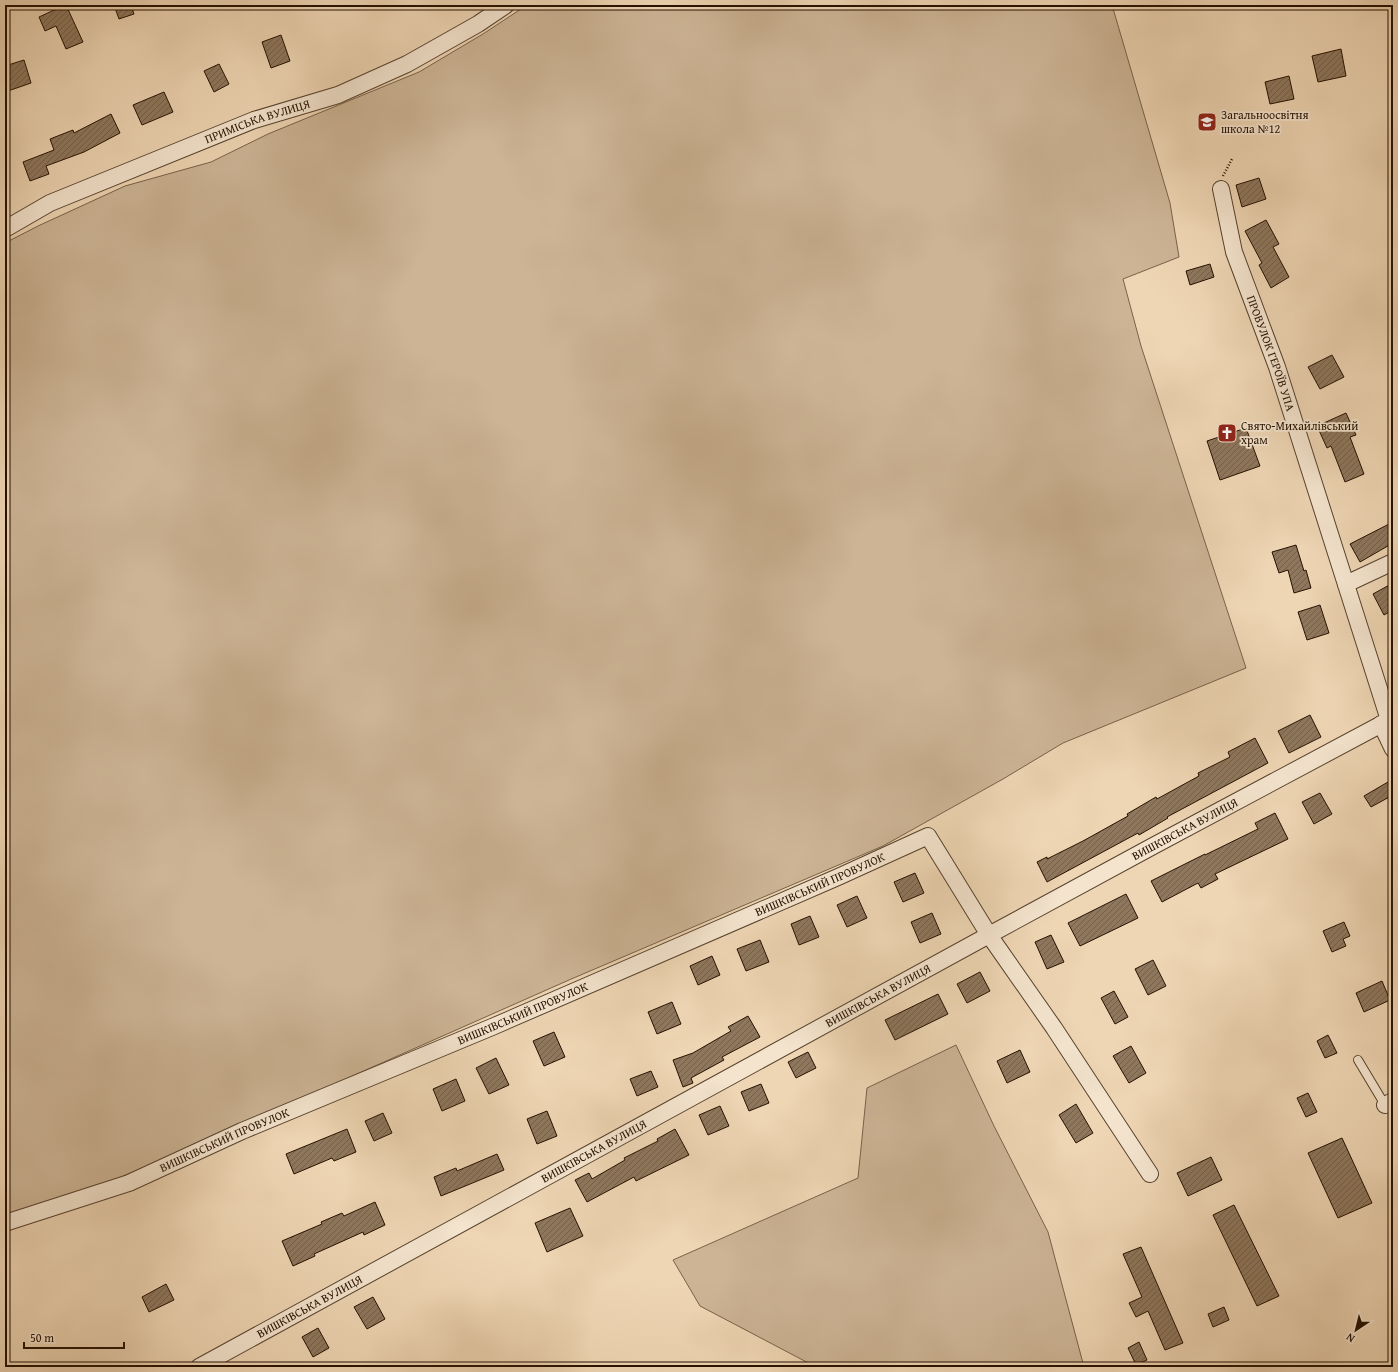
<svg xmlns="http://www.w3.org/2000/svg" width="1398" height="1372" viewBox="0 0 1398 1372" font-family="'Gentium Book Plus',serif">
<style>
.garden{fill:#ccb495;stroke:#78624a}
.building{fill:url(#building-hatch);stroke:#251100}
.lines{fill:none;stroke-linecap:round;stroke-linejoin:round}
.lane-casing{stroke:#57422d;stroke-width:10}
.street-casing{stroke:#57422d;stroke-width:18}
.path{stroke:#251100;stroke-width:2.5;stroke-dasharray:1 2;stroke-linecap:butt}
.lane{stroke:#f4e4ce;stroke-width:8}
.street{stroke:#f4e4ce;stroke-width:16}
.labels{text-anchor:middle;stroke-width:3.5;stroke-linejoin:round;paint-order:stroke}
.poi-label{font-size:12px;fill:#251100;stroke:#f4e4ce;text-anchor:start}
.street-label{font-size:12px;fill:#251100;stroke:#f4e4ce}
</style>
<defs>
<pattern id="building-hatch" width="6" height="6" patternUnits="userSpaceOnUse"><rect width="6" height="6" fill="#8e775d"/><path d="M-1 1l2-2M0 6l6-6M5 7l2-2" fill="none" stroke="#74604a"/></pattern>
</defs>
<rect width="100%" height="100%" fill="#eed5b3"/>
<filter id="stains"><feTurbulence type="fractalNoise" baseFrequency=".005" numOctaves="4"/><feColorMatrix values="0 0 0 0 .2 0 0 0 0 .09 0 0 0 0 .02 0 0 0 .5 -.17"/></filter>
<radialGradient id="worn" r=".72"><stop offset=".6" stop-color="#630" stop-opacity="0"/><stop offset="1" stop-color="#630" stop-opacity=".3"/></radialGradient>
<!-- garden -->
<g class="garden">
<path d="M527 5H1112L1170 203 1179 257 1123 279 1141 346 1246 668 1063 743 1003 779 883 846 569 980 271 1112 119 1178 63 1201 5 1222V243L38 226 125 186 211 162 268 134 419 72 483 34Z"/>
<path d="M956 1045 994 1126 1048 1232 1084 1367H816L700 1306 673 1260 858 1178 867 1088Z"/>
</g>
<!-- building -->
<g class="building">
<path d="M65 5H66L83 42 66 49 56 26 45 31 39 17Z"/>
<path d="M114 5H131L134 14 119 19Z"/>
<path d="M281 35 290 61 271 68 262 42Z"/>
<path d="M1341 49 1346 76 1318 82 1312 56Z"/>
<path d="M24 60 31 83 5 92V66Z"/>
<path d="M219 64 229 84 214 92 204 71Z"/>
<path d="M1289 76 1294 99 1270 104 1265 82Z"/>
<path d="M164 92 173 112 142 125 133 105Z"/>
<path d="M111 114 120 133 84 152 46 166 49 174 30 181 23 162 54 150 50 139 73 130 74 133Z"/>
<path d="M1259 178 1266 199 1242 207 1236 185Z"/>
<path d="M1266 220 1279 244 1273 247 1289 277 1271 288 1259 265 1262 263 1245 231Z"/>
<path d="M1210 264 1214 277 1190 285 1186 271Z"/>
<path d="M1332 355 1344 377 1320 389 1308 367Z"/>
<path d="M1346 413 1356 435 1350 437 1364 474 1345 482 1331 446 1327 448 1317 426Z"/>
<path d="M1246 428 1260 466 1220 480 1207 441Z"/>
<path d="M1393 522V543L1360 562 1350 544Z"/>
<path d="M1296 545 1304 571 1306 570 1311 588 1294 593 1288 570 1279 573 1272 552Z"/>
<path d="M1393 583V610L1384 615 1373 594Z"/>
<path d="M1320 605 1329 633 1307 640 1298 612Z"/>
<path d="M1310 715 1321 737 1289 753 1278 731Z"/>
<path d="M1255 738 1268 763 1167 817 1168 818 1139 835 1138 833 1047 882 1037 862 1047 857V859L1083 841 1128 816 1127 814 1156 797 1157 799 1199 776 1198 773 1230 757 1228 752Z"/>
<path d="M1388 782 1393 791V795L1371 807 1364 796Z"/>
<path d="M1320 793 1332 814 1314 824 1302 802Z"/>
<path d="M1275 813 1288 839 1215 874 1218 879 1201 888 1198 883 1162 902 1151 881 1205 854V855L1258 829 1255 823Z"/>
<path d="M915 873 924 893 903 902 894 882Z"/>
<path d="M1126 894 1138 918 1080 946 1068 923Z"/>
<path d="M857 896 867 918 847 927 837 905Z"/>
<path d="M932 913 941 934 920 943 911 922Z"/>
<path d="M810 916 819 937 799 945 791 924Z"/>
<path d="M1344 922 1350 936 1343 939 1346 946 1332 952 1323 931Z"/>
<path d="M1051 935 1064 962 1047 969 1035 942Z"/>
<path d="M760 940 769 962 746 971 737 949Z"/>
<path d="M712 956 720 975 698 985 690 966Z"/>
<path d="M1153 960 1166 986 1148 995 1135 969Z"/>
<path d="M980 972 990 991 967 1003 957 984Z"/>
<path d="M1382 981 1390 1000 1364 1012 1356 993Z"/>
<path d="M1114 991 1128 1017 1115 1024 1101 998Z"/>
<path d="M938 994 948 1014 895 1040 885 1020Z"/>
<path d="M672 1002 681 1024 657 1034 648 1012Z"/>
<path d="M748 1016 760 1037 722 1057 724 1060 691 1078 693 1083 683 1087 673 1060 693 1053 731 1031 728 1027Z"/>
<path d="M554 1032 565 1057 544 1066 533 1041Z"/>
<path d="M1328 1035 1337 1053 1325 1058 1317 1041Z"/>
<path d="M1131 1046 1146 1073 1129 1083 1113 1056Z"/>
<path d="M1020 1050 1030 1072 1007 1083 997 1061Z"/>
<path d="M808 1052 816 1068 796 1078 788 1062Z"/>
<path d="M496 1058 509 1085 489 1094 476 1068Z"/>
<path d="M651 1071 658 1087 637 1096 630 1079Z"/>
<path d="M456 1079 465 1101 442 1111 433 1089Z"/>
<path d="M761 1084 769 1103 749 1111 741 1092Z"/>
<path d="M1308 1093 1317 1112 1306 1117 1297 1098Z"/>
<path d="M1076 1104 1093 1133 1076 1143 1059 1115Z"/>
<path d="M720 1106 729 1126 708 1135 699 1115Z"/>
<path d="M547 1111 557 1136 537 1144 527 1119Z"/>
<path d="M383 1113 392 1133 374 1141 365 1121Z"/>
<path d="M347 1129 356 1152 334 1161 332 1158 294 1174 286 1154Z"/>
<path d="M675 1129 689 1155 636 1181 634 1177 587 1202 575 1180 589 1173 592 1179 625 1160 624 1158 658 1141 657 1139Z"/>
<path d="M1342 1138 1372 1203 1338 1218 1308 1153Z"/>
<path d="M497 1154 504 1170 441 1196 434 1177 456 1168 457 1171Z"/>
<path d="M1211 1157 1222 1180 1188 1196 1177 1173Z"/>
<path d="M375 1202 385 1225 364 1235 363 1232 314 1254 315 1256 293 1266 282 1241 322 1224 321 1222 342 1213 344 1216Z"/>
<path d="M1234 1205 1279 1296 1257 1306 1213 1215Z"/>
<path d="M570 1208 583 1236 547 1252 535 1223Z"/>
<path d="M1141 1247 1183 1343 1165 1350 1148 1311 1136 1317 1129 1303 1142 1297 1123 1254Z"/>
<path d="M166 1284 174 1300 149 1312 142 1297Z"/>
<path d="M373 1297 385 1319 367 1329 354 1307Z"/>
<path d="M1224 1307 1229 1320 1213 1327 1208 1314Z"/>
<path d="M318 1328 329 1348 313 1357 302 1337Z"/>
<path d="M1139 1342 1147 1360 1136 1365 1128 1348Z"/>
</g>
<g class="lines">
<defs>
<path id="lane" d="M1358 1060 1385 1105"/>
<g id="street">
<path id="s1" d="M1221 189 1234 252 1277 367 1389 720"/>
<path id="s2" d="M5 229 50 203 254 120 338 95 407 64 478 24 506 5"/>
<path d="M1346 584 1393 562"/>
<path d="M1381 724 1393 749"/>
<path d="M1385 1105 1393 1101"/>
<path id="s3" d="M5 1223 129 1183 242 1131 492 1027 838 877 928 836 989 935 1054 1028 1150 1174"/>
<path id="s4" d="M199 1367 989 935 1155 845 1393 718"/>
</g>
</defs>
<!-- lane casing -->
<use href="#lane" class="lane-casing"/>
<!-- street casing -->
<use href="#street" class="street-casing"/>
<!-- path -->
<path class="path" d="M1223 176 1232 159"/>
<!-- lane -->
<use href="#lane" class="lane"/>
<!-- street -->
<use href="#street" class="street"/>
</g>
<!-- icons -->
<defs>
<symbol id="school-square" viewBox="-11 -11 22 22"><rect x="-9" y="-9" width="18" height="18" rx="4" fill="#8f2418" stroke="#f4e4ce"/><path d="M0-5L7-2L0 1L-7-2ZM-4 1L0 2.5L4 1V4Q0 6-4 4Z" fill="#fff"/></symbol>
<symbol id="church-square" viewBox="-11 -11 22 22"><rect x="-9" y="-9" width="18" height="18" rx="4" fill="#8f2418" stroke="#f4e4ce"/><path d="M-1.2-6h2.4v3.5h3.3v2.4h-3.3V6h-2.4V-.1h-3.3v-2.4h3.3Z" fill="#fff"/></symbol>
</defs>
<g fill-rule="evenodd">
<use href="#school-square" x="1196" y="111" width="22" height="22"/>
<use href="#church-square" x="1216" y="422" width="22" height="22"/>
</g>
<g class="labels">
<!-- poi labels -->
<g class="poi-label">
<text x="1221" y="119">Загальноосвітня<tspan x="1221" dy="14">школа №12</tspan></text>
<text x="1241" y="430">Свято-Михайлівський<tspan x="1241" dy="14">храм</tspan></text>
</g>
<!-- street labels -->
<g class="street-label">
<text dy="4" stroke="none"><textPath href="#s2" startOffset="275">ПРИМІСЬКА ВУЛИЦЯ</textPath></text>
<text dy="4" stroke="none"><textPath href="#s1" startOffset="172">ПРОВУЛОК ГЕРОЇВ УПА</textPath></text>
<text dy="4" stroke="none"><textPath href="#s4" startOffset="1123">ВИШКІВСЬКА ВУЛИЦЯ</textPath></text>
<text dy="4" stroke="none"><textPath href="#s3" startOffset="883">ВИШКІВСЬКИЙ ПРОВУЛОК</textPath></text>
<text dy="4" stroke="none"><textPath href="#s4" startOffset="774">ВИШКІВСЬКА ВУЛИЦЯ</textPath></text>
<text dy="4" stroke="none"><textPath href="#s3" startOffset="559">ВИШКІВСЬКИЙ ПРОВУЛОК</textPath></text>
<text dy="4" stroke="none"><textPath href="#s3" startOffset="235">ВИШКІВСЬКИЙ ПРОВУЛОК</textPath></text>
<text dy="4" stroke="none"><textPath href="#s4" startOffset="450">ВИШКІВСЬКА ВУЛИЦЯ</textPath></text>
<text dy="4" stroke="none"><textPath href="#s4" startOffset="126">ВИШКІВСЬКА ВУЛИЦЯ</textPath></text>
</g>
</g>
<!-- margin -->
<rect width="1398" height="1372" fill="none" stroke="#eed5b3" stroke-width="20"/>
<rect x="6" y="6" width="1386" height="1360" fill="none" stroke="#251100" stroke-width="2"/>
<rect x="10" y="10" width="1378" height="1352" fill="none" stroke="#251100"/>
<!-- north arrow -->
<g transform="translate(1356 1330) rotate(215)" stroke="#f4e4ce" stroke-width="3" paint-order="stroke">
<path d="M0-3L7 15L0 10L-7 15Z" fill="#251100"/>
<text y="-6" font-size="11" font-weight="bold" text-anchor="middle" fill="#251100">N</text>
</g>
<!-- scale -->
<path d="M24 1342v6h100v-6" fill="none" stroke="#251100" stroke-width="2"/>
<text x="30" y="1342" font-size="12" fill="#251100" stroke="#f4e4ce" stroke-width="3" paint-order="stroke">50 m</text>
<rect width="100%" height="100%" filter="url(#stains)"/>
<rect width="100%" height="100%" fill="url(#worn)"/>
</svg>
